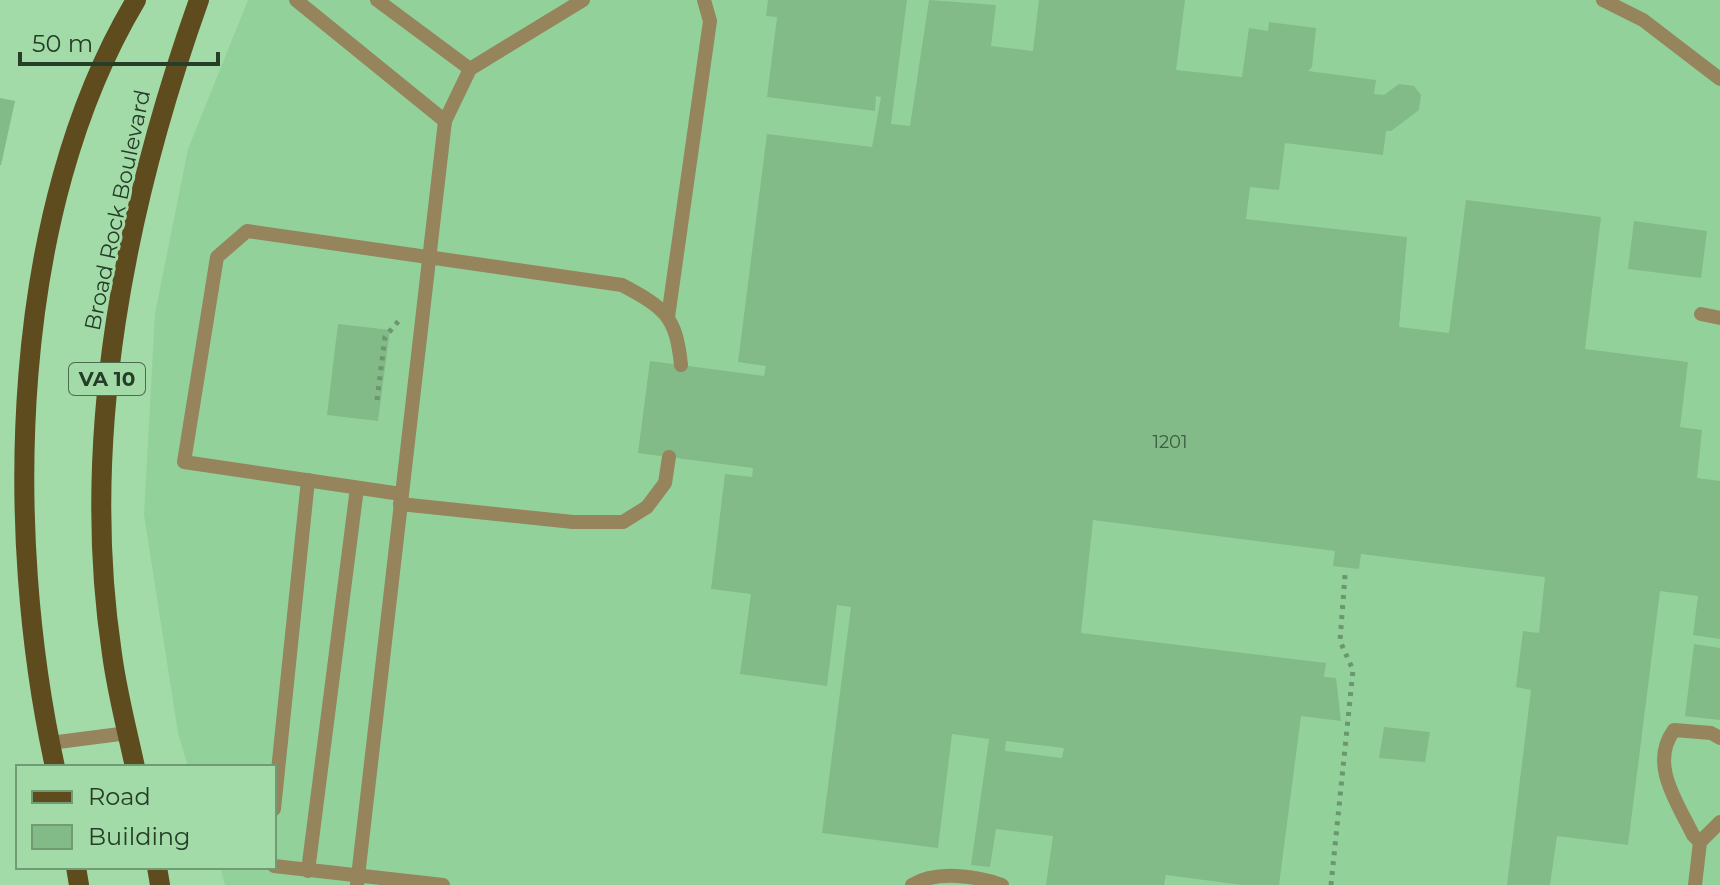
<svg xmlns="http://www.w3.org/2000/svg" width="1720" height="885" viewBox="0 0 1720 885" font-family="Montserrat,sans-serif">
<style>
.built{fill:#92d29a}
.building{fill:#82ba88;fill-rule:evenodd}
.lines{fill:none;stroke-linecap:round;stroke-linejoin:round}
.path{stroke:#6c9670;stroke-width:5;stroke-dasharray:4 6;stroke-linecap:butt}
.lane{stroke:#95845c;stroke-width:14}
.primary{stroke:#5e4c1e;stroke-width:20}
.labels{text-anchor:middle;stroke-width:6;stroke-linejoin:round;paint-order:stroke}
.number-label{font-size:18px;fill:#3d5c40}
.shield{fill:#a2dba8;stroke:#4b6c4e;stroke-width:2}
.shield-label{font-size:20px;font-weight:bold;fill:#263d28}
.street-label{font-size:22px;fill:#263d28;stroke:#a2dba8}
</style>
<rect width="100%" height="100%" fill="#a2dba8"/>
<!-- built -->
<path class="built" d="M248 0H1720V885H225L220 867H274V767H188L178 733 144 515 155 313 188 149Z"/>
<!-- building -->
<g class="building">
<path d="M768 0H907L891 124 910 126 929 0 996 5 991 46 1033 51 1039 0H1185L1176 70 1242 77 1249 28 1268 31 1269 22 1316 28 1312 67 1308 71 1376 80 1374 94 1384 95 1399 84 1414 86 1421 95 1419 110 1391 131H1386L1383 155 1285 143 1279 190 1250 187 1246 219 1407 237 1399 327 1449 333 1466 200 1601 217 1585 349 1688 362 1680 427 1702 430 1697 478 1720 481V639L1693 635 1698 596 1660 591 1628 845 1557 836 1550 885H1507L1531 690 1516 687 1523 631 1539 633 1545 577 1361 554 1359 569 1333 566 1335 551 1093 520 1081 633 1326 663 1324 677 1336 678 1341 721 1301 716 1279 885H1242L1166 875 1164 885H1046L1053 836 996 829 990 867 971 865 989 739 952 734 938 848 822 833 851 607 837 605 827 686 740 674 751 594 711 589 725 474 752 477 753 468 638 453 650 361 764 376 766 366 738 362 767 134 872 147 881 97 876 96 875 111 767 97 777 17 766 16ZM1006 741 1064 748 1062 758 1005 751Z"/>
<path d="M0 98 15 101 1 165H0Z"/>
<path d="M1634 221 1707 231 1701 278 1628 269Z"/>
<path d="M338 324 390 330 378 421 327 415Z"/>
<path d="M1694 644 1720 648V720L1685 716Z"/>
<path d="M1384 727 1430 732 1425 762 1379 758Z"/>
</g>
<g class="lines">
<!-- path -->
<g class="path">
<path d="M377 400 385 337 401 318"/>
<path d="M1331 885 1353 670 1340 641 1345 575"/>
</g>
<!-- lane -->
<g class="lane">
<path d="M296 0 445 121"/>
<path d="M377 0 470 69"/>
<path d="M1603 0 1643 20 1720 79"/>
<path d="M1701 314 1720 318"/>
<path d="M668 317 710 21 704 0"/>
<path d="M401 494 184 462 217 257 247 231 622 285C665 308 676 316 681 365"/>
<path d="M400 504 573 522H623L647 507 665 483 669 457"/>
<path d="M50 743 128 733"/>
<path d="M274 809 308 480"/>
<path d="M1700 842 1693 835C1677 802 1649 764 1674 730L1711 733 1720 738"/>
<path d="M274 866 443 885"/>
<path d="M308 871 357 488"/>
<path d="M357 885 445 121 470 69 583 0"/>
<path d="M912 885C936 870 977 876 1002 885"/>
<path d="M1695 885 1700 842 1720 822"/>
</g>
<!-- primary -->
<g class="primary">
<path d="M55 767C3 531 9 212 136 0"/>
<path d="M135 767C127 730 117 692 112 654 79 436 126 205 199 0"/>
<path d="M76 867 79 885"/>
<path d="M157 867 160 885"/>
</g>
</g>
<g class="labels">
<!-- number labels -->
<g class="number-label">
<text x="1170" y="448">1201</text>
</g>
<!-- shield labels -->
<rect class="shield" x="69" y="363" width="76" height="32" rx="6"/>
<g class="shield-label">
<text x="107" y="386">VA 10</text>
</g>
<!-- street labels -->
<g class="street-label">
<text transform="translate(117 210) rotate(-78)" y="8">Broad Rock Boulevard</text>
</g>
</g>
<!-- legend -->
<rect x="16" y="765" width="260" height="104" fill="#a2dba8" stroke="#709c75" stroke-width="2"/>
<rect x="32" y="791" width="40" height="12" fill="#5e4c1e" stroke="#709c75" stroke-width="2"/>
<text x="88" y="805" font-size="24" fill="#263d28">Road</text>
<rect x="32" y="825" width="40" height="24" fill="#82ba88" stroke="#709c75" stroke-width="2"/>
<text x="88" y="845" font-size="24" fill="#263d28">Building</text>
<!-- scale -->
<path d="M20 52v12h198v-12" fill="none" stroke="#263d28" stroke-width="4"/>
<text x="32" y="52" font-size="24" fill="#263d28" stroke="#a2dba8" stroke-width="6" paint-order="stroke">50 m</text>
</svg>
